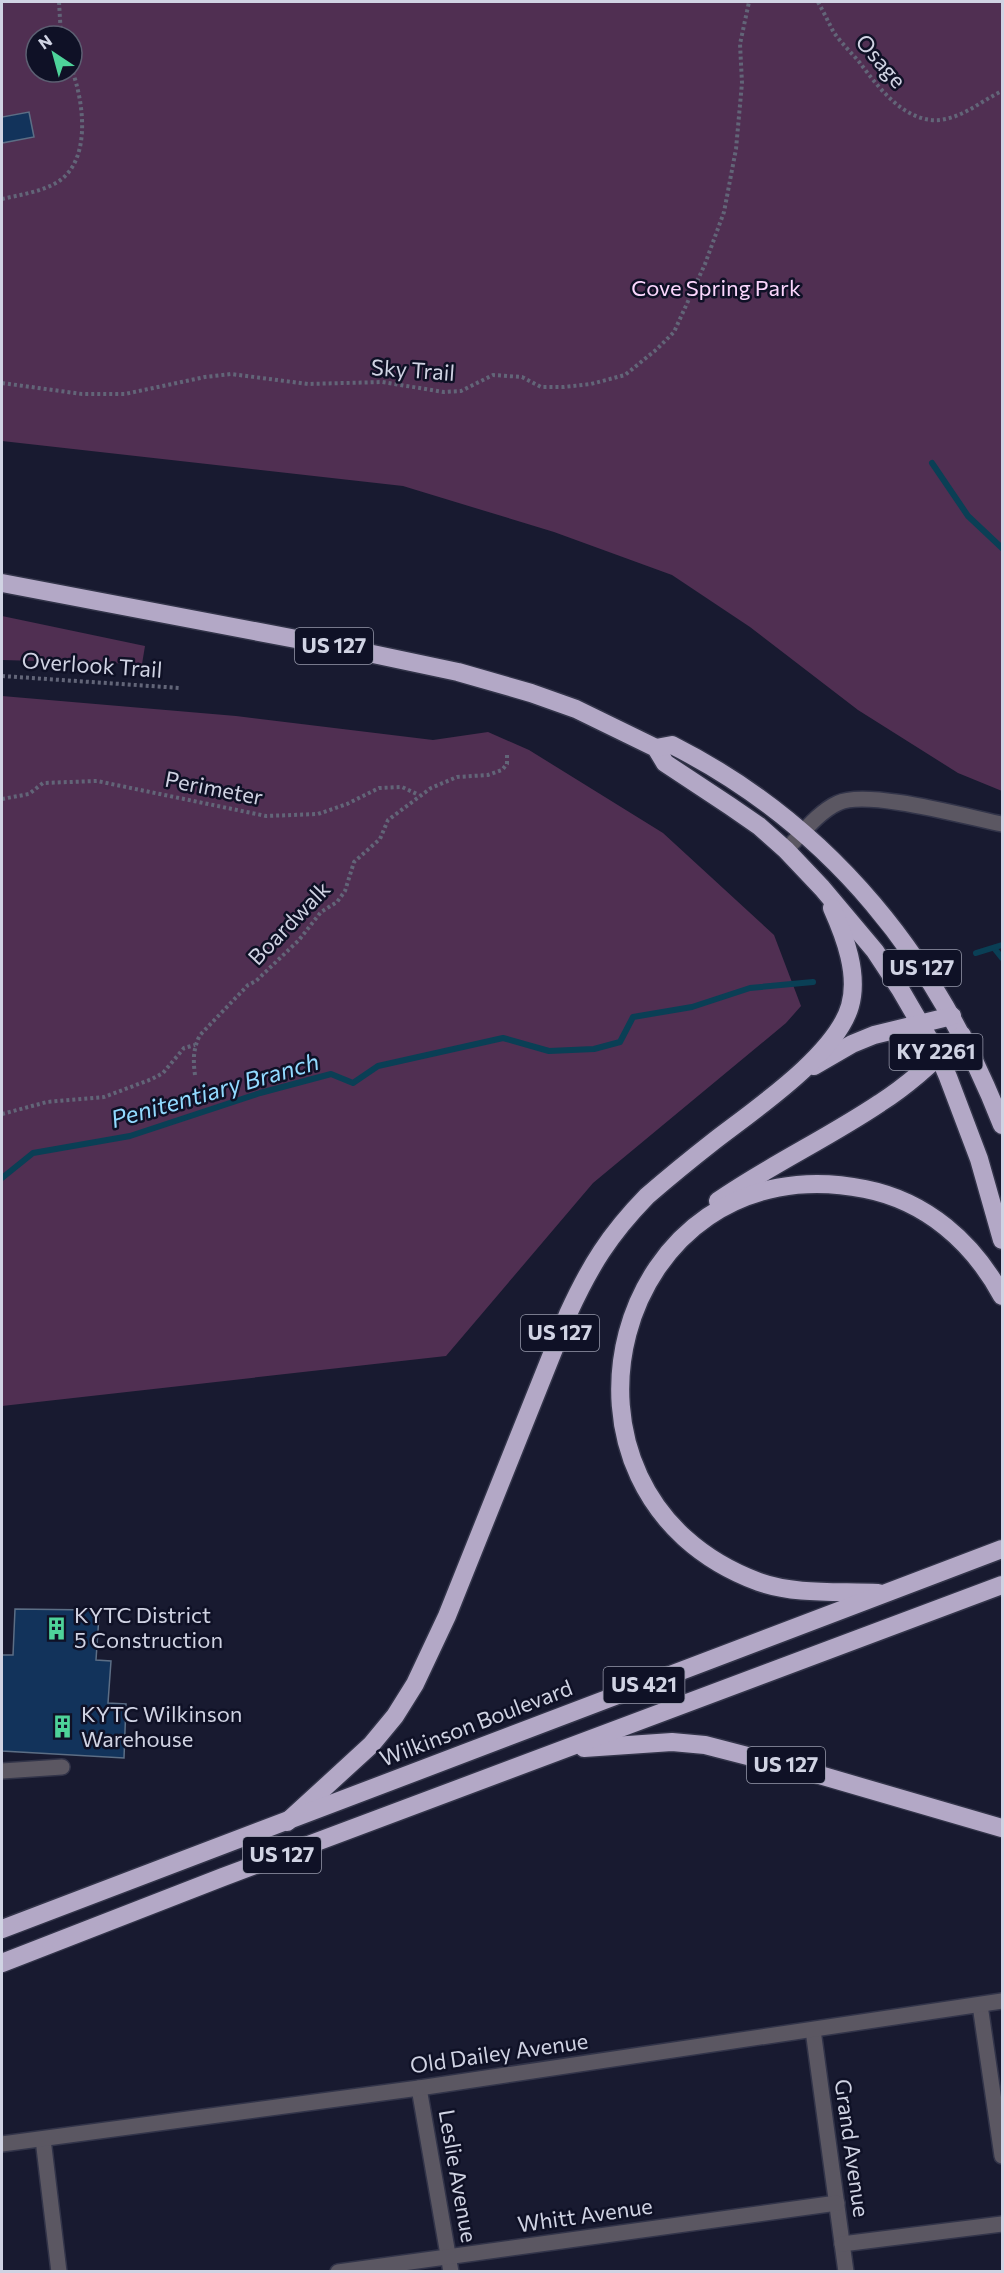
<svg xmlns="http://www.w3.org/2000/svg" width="1004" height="2273" viewBox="0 0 1004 2273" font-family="Commissioner,sans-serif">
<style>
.green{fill:#502f52;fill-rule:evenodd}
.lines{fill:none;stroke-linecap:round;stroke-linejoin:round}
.stream{stroke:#0a3f55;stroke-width:6}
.building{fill:#12335b;stroke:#5c6e85;stroke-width:1.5}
.minor-casing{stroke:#323449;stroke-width:18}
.highway-casing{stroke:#323449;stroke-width:21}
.path{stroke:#626578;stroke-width:4;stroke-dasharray:3 3;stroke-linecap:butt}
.minor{stroke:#5b5762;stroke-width:15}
.highway{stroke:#b3a8c6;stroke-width:18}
.labels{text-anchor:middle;stroke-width:5;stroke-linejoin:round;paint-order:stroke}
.shield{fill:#0f1126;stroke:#9699aa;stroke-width:1.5}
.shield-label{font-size:21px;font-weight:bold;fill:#d0d3e3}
.street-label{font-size:22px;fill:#d0d3e3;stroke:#0f1126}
.park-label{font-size:22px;fill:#fbd6fd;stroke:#0f1126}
.poi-label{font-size:22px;fill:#d0d3e3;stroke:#0f1126;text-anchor:start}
.water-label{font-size:24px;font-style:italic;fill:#92daff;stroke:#0f1126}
</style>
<rect width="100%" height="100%" fill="#181a30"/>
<!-- green -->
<g class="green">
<path d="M2 2H1002V791L958 773 858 710 750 627 672 575 554 532 403 486 2 441ZM36 36H72V72H36Z"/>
<path d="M2 616 145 646 142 664 2 660Z"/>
<path d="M2 696 236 716 433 740 488 732 529 750 663 833 774 935 801 1006 786 1023 593 1183 446 1356 2 1406Z"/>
</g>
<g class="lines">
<!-- stream -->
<g class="stream">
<path d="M932 463 968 516 1002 548"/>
<path d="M994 948 1002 958"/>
<path d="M976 953 1002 945"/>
<path d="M2 1178 33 1153 130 1136 260 1093 331 1074 353 1083 378 1066 503 1038 549 1051 594 1049 620 1042 633 1017 692 1007 750 988 813 982"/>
</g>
</g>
<!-- building -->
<g class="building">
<path d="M29 112 34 137 2 143V117Z"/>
<path d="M15 1609 93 1610V1617L99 1616 96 1660 111 1661 108 1703 126 1704 124 1758 2 1751V1655H13Z"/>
</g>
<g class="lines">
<defs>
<g id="minor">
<path d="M786 850C801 835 818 812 838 803 867 789 967 817 1002 824"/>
<path d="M2 1771 62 1767"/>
<path d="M980 2005 1002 2156"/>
<path d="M813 2030 846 2272"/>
<path d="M419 2088 451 2272"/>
<path d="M43 2139 59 2272"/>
<path d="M2 2144 419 2088 1002 2001"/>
<path d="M842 2244 1002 2224"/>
<path d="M338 2272 837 2203"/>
</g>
<g id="highway">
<path d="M2 583 354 650 458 672 531 693 576 709 656 748 665 763 730 806 759 826 786 850 822 888 875 951 900 989 939 1056 948 1077 979 1159 1002 1240"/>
<path d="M656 748 672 745C832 826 938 961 1002 1125"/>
<path d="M814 1066 852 1044 874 1035 952 1016"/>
<path d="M718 1201C770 1165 828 1138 880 1103 910 1084 936 1059 962 1035"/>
<path d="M878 1593C840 1591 795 1595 759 1582 520 1494 612 1138 865 1189 926 1201 973 1242 1002 1296"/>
<path d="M584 1748 672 1742 705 1745 806 1771 1002 1828"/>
<path d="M287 1822 371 1745 395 1716 415 1684 447 1616 568 1314C590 1266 609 1235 647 1196 669 1177 691 1159 714 1141 754 1110 836 1055 850 1006 859 974 845 937 832 908"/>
<path d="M2 1929 1002 1549"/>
<path d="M2 1963 223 1877 1002 1585"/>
</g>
</defs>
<!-- minor casing -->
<use href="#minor" class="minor-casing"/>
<!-- highway casing -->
<use href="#highway" class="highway-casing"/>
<!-- path -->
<g class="path">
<path d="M59 2 61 36"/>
<path d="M818 2C823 11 828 21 833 31 840 42 851 52 860 63 878 87 905 123 940 120 964 117 981 101 1002 91"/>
<path d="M2 199C19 195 40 192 56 183 92 162 84 103 72 70"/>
<path d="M2 383 82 394H125L205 377 231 374 308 384 382 382 444 392 461 391 493 375 522 377 541 387H564L591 384 625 375 657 349 674 332 705 264 724 212 736 149 742 83 740 44 749 2"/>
<path d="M2 676 180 688"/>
<path d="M2 799 29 794 43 783 97 781 266 816 318 814 347 804 379 788 402 787 419 795"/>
<path d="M195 1075C193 1060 193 1049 200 1035L248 985 256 981 299 940 321 912 337 902 345 891 354 862 380 839 388 820 431 788 457 777 488 775 502 770 507 764V754"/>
<path d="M2 1114 47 1102 104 1097 152 1079 163 1073 184 1048 195 1045"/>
</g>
<!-- minor -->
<use href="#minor" class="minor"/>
<!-- highway -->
<use href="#highway" class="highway"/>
</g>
<!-- icons -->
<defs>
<symbol id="building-bare" viewBox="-9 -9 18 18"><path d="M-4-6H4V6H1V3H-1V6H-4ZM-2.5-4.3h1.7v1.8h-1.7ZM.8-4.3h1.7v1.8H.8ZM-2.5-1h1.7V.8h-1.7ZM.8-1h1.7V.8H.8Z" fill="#4ed39a" stroke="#0f1126" stroke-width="2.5" paint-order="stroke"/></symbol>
</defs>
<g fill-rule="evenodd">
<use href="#building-bare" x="40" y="1612" width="33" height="33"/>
<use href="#building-bare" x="46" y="1710" width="33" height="33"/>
</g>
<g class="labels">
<!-- shield labels -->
<g class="shield">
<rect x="295" y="628" width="78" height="36" rx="4.5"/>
<rect x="883" y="950" width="78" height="36" rx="4.5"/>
<rect x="889.5" y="1034" width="93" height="36" rx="4.5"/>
<rect x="521" y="1315" width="78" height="36" rx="4.5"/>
<rect x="603.5" y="1667" width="81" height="36" rx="4.5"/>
<rect x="747" y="1747" width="78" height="36" rx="4.5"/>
<rect x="243" y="1837" width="78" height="36" rx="4.5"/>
</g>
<g class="shield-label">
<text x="334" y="653">US 127</text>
<text x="922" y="975">US 127</text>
<text x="936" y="1059">KY 2261</text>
<text x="560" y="1340">US 127</text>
<text x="644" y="1692">US 421</text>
<text x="786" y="1772">US 127</text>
<text x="282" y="1862">US 127</text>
</g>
<!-- street labels -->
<g class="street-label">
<text transform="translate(881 61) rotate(49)" y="8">Osage</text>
<text transform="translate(413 370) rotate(4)" y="8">Sky Trail</text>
<text transform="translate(92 665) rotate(4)" y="8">Overlook Trail</text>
<text transform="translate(214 788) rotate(11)" y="8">Perimeter</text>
<text transform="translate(289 923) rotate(-46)" y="8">Boardwalk</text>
<text transform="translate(476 1723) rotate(-21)" y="8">Wilkinson Boulevard</text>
<text transform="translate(499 2053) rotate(-8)" y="8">Old Dailey Avenue</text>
<text transform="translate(852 2148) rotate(82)" y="8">Grand Avenue</text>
<text transform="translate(458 2176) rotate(80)" y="8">Leslie Avenue</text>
<text transform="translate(585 2215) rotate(-8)" y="8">Whitt Avenue</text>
</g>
<!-- park labels -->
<g class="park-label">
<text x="716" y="296">Cove Spring Park</text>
</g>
<!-- poi labels -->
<g class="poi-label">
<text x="74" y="1623">KYTC District<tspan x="74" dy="25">5 Construction</tspan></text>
<text x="81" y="1722">KYTC Wilkinson<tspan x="81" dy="25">Warehouse</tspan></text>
</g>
<!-- water labels -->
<g class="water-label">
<text transform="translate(215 1091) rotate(-16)" y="8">Penitentiary Branch</text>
</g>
</g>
<!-- border -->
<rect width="1004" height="2273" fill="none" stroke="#d0d3e3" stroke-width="6"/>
<!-- north arrow -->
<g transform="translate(54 54) rotate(324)"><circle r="28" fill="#0f1126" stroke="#5c5f72" stroke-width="1.5"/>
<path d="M0-4.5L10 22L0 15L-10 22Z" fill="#4ed39a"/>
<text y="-9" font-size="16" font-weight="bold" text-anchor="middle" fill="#d0d3e3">N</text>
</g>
</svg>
